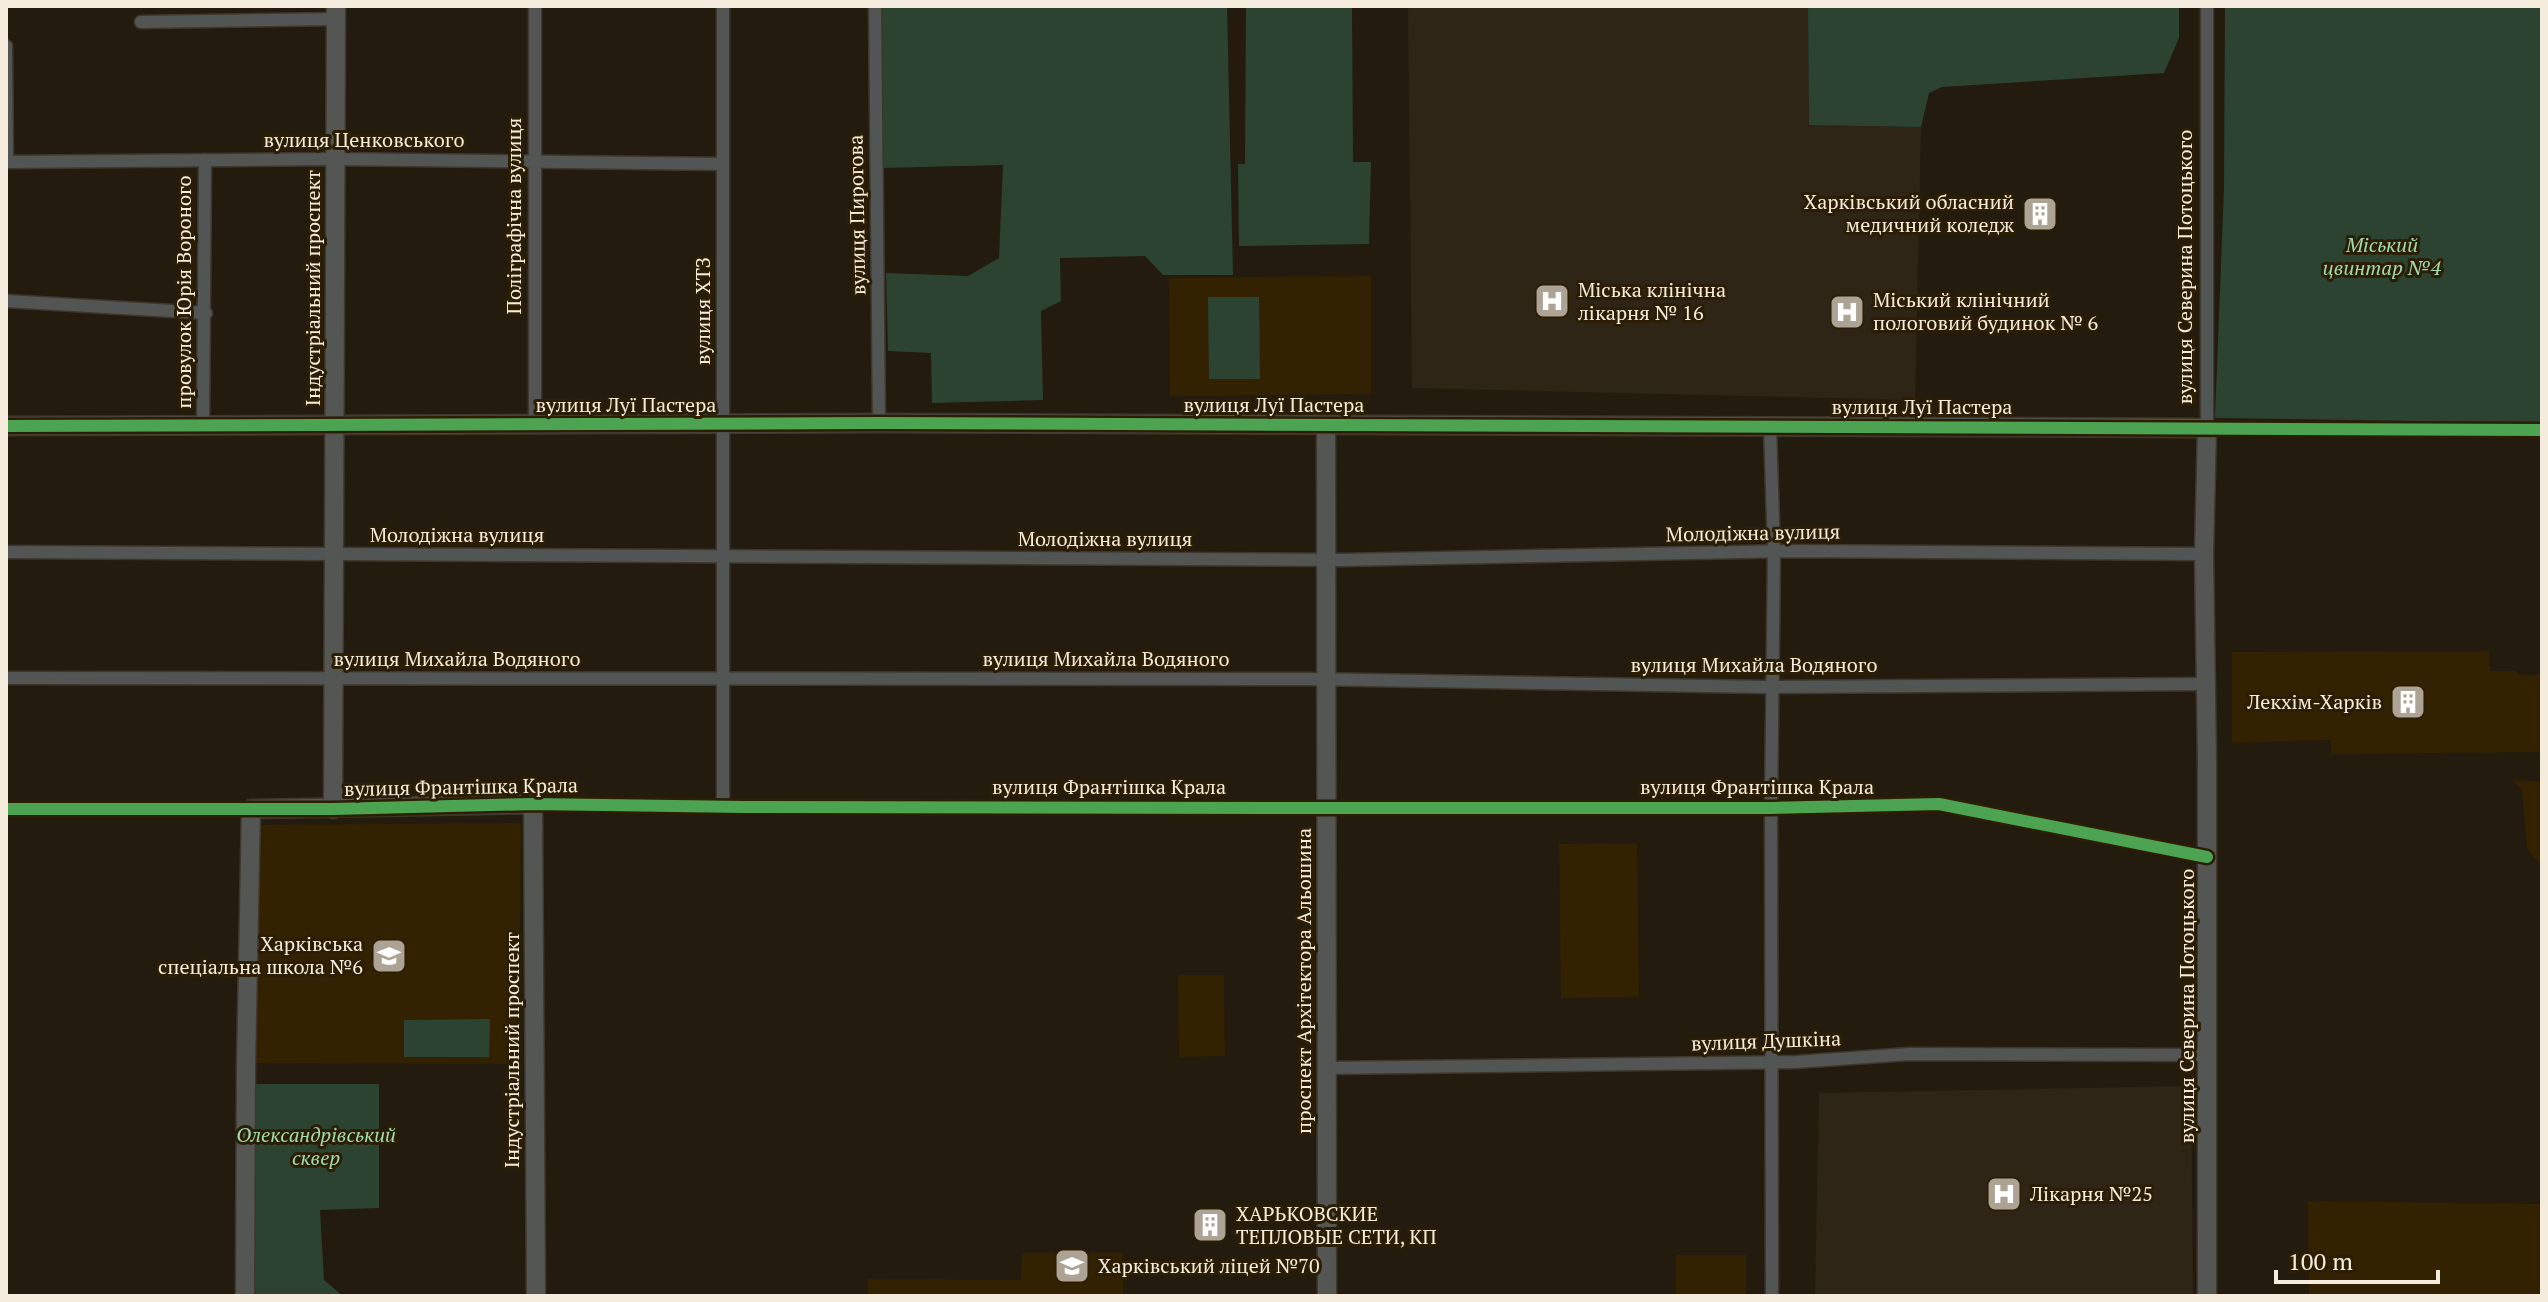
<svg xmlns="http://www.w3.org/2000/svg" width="2548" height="1302" viewBox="0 0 2548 1302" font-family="'PT Serif',serif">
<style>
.built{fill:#322202}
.medical{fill:#2f2516}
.green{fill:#2c4331}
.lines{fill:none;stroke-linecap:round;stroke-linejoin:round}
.street-casing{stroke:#3f372c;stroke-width:15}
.secondary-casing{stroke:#3f372c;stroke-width:21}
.street{stroke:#515553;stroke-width:12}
.secondary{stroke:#535653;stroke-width:18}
.cycleway-casing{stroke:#2c1e04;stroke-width:17}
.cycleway{stroke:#4ca352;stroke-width:12}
.labels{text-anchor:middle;stroke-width:6;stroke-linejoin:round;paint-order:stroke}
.street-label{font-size:20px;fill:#f5ecdd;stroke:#2c1e04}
.poi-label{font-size:20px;fill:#f5ecdd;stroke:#2c1e04;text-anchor:start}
.park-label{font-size:20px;font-style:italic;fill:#9fdcb3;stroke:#2c1e04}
</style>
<rect width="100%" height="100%" fill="#231b0d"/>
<!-- built -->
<g class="built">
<path d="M1371 276V394L1170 396 1169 278Z"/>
<path d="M2489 651 2490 671H2517V675H2542V752L2331 754V740L2232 743V652Z"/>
<path d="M2513 780 2542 782V866L2527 849 2522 790Z"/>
<path d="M521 823 519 1064 256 1063 260 825Z"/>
<path d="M1637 843 1639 997 1561 998 1559 844Z"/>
<path d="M1178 975H1224L1225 1056 1179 1057Z"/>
<path d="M2308 1201 2542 1204 2541 1296H2309Z"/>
<path d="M1022 1253H1123V1296H868V1279L1021 1280Z"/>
<rect x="1676" y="1255" width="70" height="41"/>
</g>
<!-- medical -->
<g class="medical">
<path d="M1408 6H1808L1809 125 1921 127 1915 400 1412 388Z"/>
<path d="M2191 1086 2193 1296H1815L1819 1093Z"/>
</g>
<!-- green -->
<g class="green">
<path d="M888 6H1227L1233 275H1163L1145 256 1060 258 1061 301 1041 311 1043 400 932 403 931 353 888 351 886 273 968 276 999 258 1003 165 880 168 881 7Z"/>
<path d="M1246 6H1352L1353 162H1371L1369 244 1239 246 1238 164H1245Z"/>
<path d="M1808 6H2179V38L2164 73 1942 87 1929 93 1921 127 1809 125Z"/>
<path d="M2225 6H2542V423L2215 418 2224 188Z"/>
<path d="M1208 297H1259L1260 379H1209Z"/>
<path d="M490 1019 489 1057H404V1020Z"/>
<path d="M247 1084H379V1208L320 1210 324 1280 343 1296H248Z"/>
</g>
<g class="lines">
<defs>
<g id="street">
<path d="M535 6V426"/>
<path d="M875 6 879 423"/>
<path d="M2207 6V428L2542 430"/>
<path d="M141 22 336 19"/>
<path d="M6 46 7 162"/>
<path d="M6 162 335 159 722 164"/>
<path d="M6 301 206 313"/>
<path d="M203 426 205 160"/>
<path d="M1770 427 1774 552 1771 808 1772 1296"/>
<path d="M6 552 1342 560 1793 551 2204 554"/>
<path d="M6 678 1310 679 1762 687 2205 684"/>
<path d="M533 804 744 807 1326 808H1771L1939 804 2207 857"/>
<path d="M723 807V6"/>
<path d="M6 809H251"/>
<path d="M1326 1068 1796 1062 1909 1054 2207 1055"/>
</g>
<g id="secondary">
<path d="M1326 425 1327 1296"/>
<path d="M6 426 879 423 2207 428 2204 554 2207 762V1296"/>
<path d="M333 809 336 6"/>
<path d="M245 1296 246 1067 251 809 533 804 536 1296"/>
</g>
</defs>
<!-- street casing -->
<use href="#street" class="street-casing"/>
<!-- secondary casing -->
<use href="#secondary" class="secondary-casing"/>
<!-- street -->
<use href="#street" class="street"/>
<!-- secondary -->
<use href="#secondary" class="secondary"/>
<defs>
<g id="cycleway">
<path d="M6 426 879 423 2542 430"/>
<path d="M6 809H333L533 804 744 807 1326 808H1771L1939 804 2207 857"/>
</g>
</defs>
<!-- cycleway casing -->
<use href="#cycleway" class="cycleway-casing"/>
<!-- cycleway -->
<use href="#cycleway" class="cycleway"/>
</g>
<!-- icons -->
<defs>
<symbol id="building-square" viewBox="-11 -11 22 22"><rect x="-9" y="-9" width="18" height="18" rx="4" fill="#aca394" stroke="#2c1e04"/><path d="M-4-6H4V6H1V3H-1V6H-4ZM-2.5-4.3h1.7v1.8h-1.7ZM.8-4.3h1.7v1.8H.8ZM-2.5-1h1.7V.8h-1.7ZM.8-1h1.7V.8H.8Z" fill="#fff"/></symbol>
<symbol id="hospital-square" viewBox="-11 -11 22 22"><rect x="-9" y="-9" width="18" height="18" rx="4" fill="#aca394" stroke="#2c1e04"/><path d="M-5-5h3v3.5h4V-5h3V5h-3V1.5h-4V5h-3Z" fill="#fff"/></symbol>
<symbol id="school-square" viewBox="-11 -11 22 22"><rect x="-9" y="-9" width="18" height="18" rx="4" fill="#aca394" stroke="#2c1e04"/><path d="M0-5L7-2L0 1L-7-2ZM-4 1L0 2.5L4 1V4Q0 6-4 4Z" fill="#fff"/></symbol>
</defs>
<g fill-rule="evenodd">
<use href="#building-square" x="2020" y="194" width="40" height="40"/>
<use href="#hospital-square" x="1532" y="281" width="40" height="40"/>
<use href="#hospital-square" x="1827" y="292" width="40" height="40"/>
<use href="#building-square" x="2388" y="682" width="40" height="40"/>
<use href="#school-square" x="369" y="936" width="40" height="40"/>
<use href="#hospital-square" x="1984" y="1174" width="40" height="40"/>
<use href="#building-square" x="1190" y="1205" width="40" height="40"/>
<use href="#school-square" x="1052" y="1246" width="40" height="40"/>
</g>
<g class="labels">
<!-- street labels -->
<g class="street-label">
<text x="364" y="147">вулиця Ценковського</text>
<text transform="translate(857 215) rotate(-91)" y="7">вулиця Пирогова</text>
<text transform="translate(514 216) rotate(-90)" y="7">Поліграфічна вулиця</text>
<text transform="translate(2185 267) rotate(-90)" y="7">вулиця Северина Потоцького</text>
<text transform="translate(313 288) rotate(-90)" y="7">Індустріальний проспект</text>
<text transform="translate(184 292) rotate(-90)" y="7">провулок Юрія Вороного</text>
<text transform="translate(703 311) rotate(-90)" y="7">вулиця ХТЗ</text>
<text x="626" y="412">вулиця Луї Пастера</text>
<text x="1274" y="412">вулиця Луї Пастера</text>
<text x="1922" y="414">вулиця Луї Пастера</text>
<text transform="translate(1753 533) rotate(-1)" y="7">Молодіжна вулиця</text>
<text x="457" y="542">Молодіжна вулиця</text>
<text x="1105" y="546">Молодіжна вулиця</text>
<text x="457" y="666">вулиця Михайла Водяного</text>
<text x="1106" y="666">вулиця Михайла Водяного</text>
<text x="1754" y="672">вулиця Михайла Водяного</text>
<text transform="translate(461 787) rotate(-1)" y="7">вулиця Франтішка Крала</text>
<text x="1109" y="794">вулиця Франтішка Крала</text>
<text x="1757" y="794">вулиця Франтішка Крала</text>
<text transform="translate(1304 981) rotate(-90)" y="7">проспект Архітектора Альошина</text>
<text transform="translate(2187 1006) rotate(-90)" y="7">вулиця Северина Потоцького</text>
<text transform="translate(1766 1041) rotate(-2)" y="7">вулиця Душкіна</text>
<text transform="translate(512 1050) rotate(-90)" y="7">Індустріальний проспект</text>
</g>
<!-- poi labels -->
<g class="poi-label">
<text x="2014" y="209" text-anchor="end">Харківський обласний<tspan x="2014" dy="23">медичний коледж</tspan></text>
<text x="1578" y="297">Міська клінічна<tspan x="1578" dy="23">лікарня № 16</tspan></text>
<text x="1873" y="307">Міський клінічний<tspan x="1873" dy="23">пологовий будинок № 6</tspan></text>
<text x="2382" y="709" text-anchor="end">Лекхім-Харків</text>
<text x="363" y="951" text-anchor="end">Харківська<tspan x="363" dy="23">спеціальна школа №6</tspan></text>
<text x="2030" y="1201">Лікарня №25</text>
<text x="1236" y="1221">ХАРЬКОВСКИЕ<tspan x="1236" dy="23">ТЕПЛОВЫЕ СЕТИ, КП</tspan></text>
<text x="1098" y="1273">Харківський ліцей №70</text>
</g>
<!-- park labels -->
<g class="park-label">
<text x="2382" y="252">Міський<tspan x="2382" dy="23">цвинтар №4</tspan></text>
<text x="316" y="1142">Олександрівський<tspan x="316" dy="23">сквер</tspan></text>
</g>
</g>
<!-- border -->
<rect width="2548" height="1302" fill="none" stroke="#f5ecdd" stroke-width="16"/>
<!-- scale -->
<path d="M2276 1270v12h162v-12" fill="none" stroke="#f5ecdd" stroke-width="4"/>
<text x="2288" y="1270" font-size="24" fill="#f5ecdd" stroke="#2c1e04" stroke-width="6" paint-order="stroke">100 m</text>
</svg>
